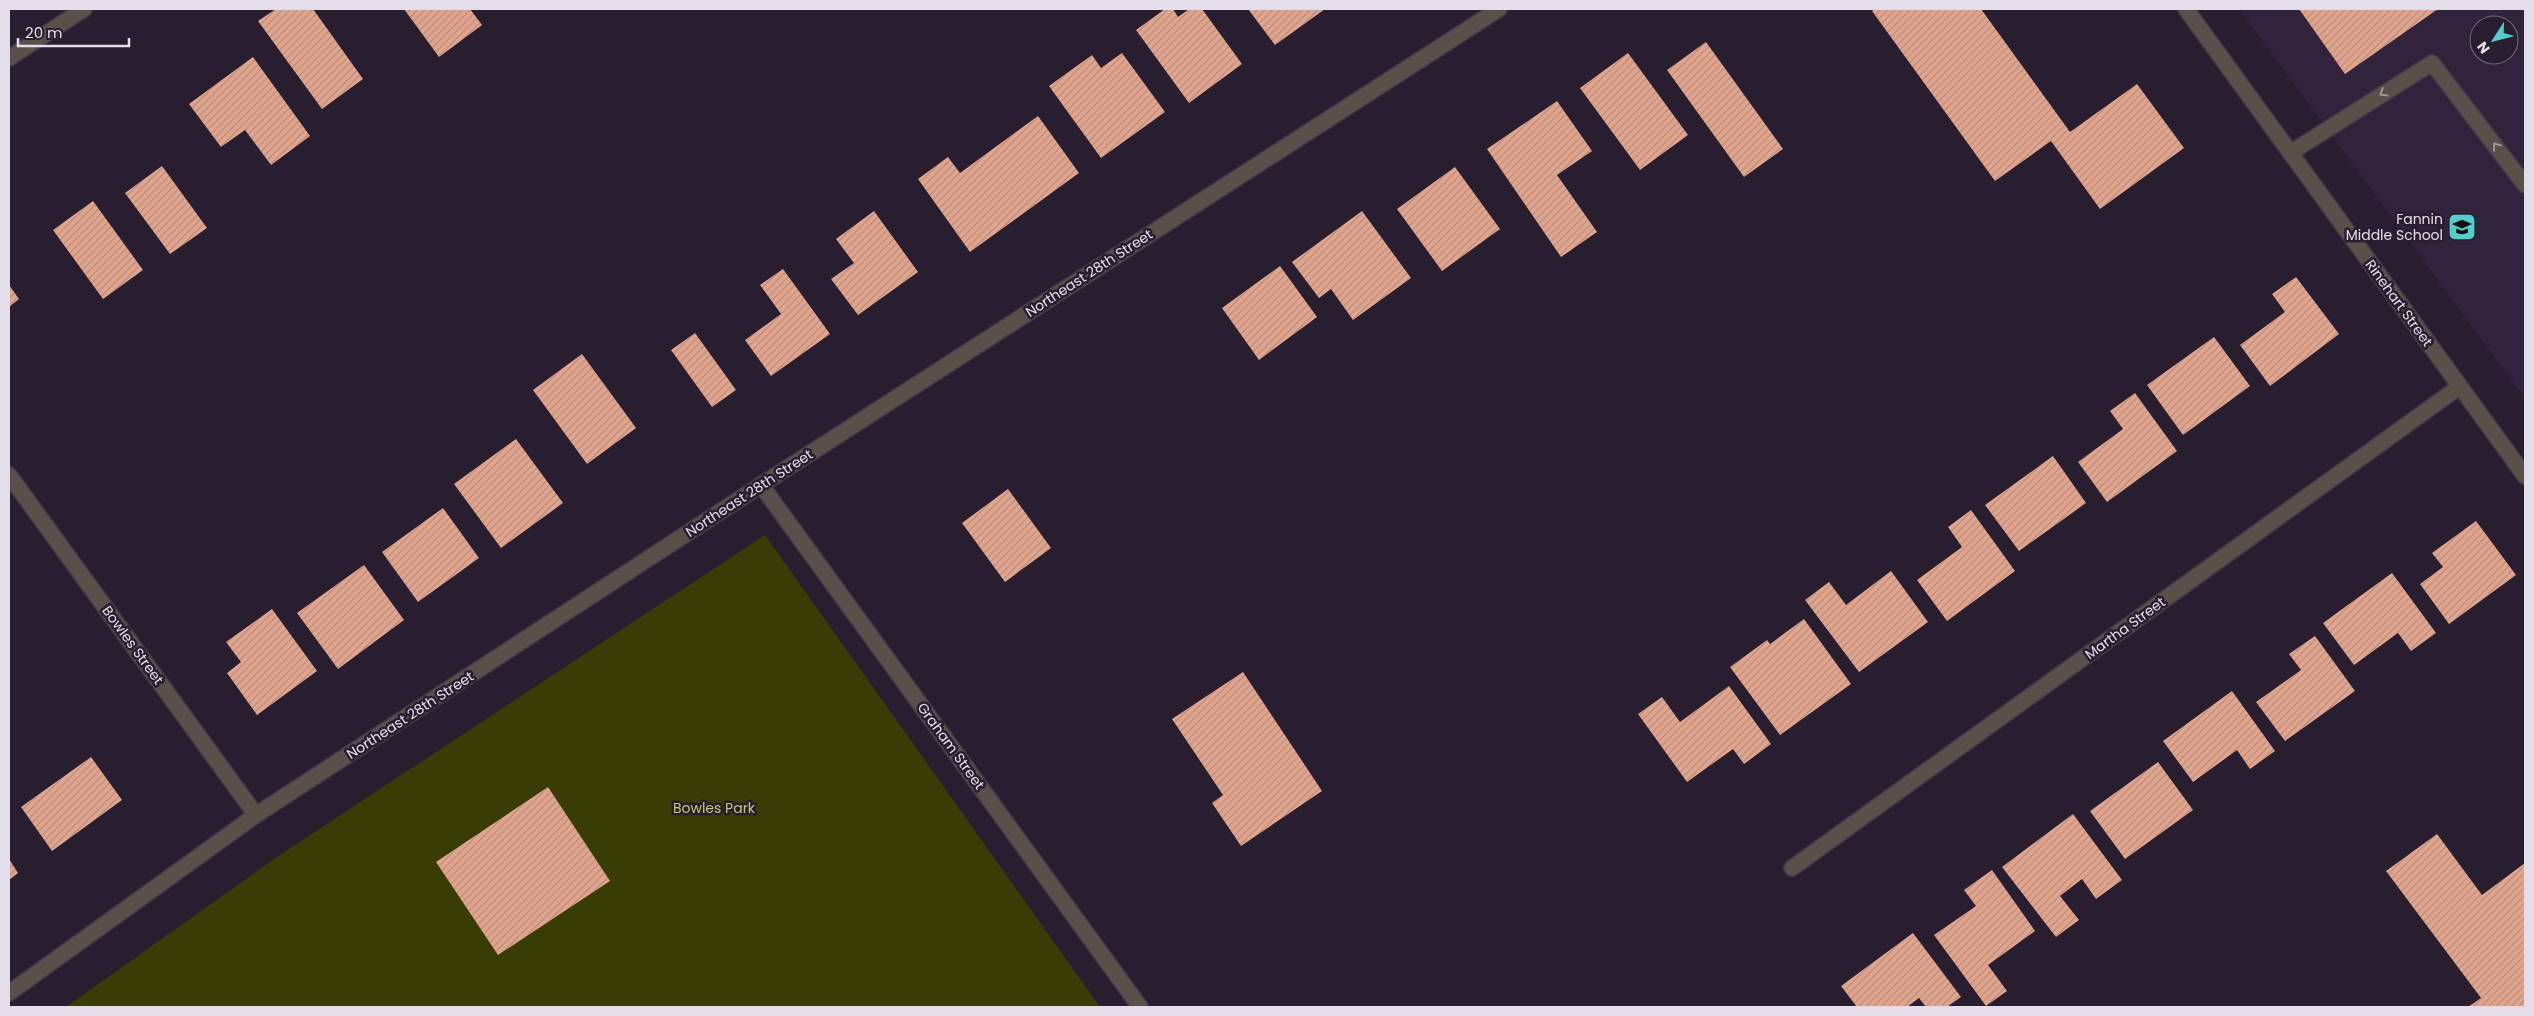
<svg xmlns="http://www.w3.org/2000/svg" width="2534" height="1016" viewBox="0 0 2534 1016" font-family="Poppins,sans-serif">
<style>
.built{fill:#31233b;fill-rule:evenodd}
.park{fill:#393c05}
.building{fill:url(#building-hatch)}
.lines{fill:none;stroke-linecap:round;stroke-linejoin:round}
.service-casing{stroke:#42394a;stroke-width:18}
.minor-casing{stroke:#42394a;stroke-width:18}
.service{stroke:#59504a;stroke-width:15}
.minor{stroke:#59504a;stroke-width:15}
.oneway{stroke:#9e979a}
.labels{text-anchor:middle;stroke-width:5;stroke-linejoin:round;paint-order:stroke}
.poi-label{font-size:14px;fill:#e4deea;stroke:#281e30;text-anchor:end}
.street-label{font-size:14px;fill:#e4deea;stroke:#281e30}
.park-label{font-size:14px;fill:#c0c874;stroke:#281e30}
</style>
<defs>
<pattern id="building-hatch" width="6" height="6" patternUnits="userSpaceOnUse" patternTransform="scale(1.25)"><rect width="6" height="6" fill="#e1a58e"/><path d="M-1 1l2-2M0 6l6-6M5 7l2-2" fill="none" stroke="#ba8c7c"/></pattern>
</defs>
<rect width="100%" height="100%" fill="#281e30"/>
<!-- built -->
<path class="built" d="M2239 9H2525V399ZM2479 25H2509V55H2479Z"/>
<!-- park -->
<path class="park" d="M765 535 1100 1007H66L277 857Z"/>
<!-- building -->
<g class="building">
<path d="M276 9H313L363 79 322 109 258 21Z"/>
<path d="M404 9H470L482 25 439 57Z"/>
<path d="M1165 9H1173L1178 17 1189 9H1202L1242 64 1189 103 1136 30Z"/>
<path d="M1248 9H1325L1275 45Z"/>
<path d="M1875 9H1981L2070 132 2137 84 2184 148 2100 209 2051 141 1995 181 1872 11Z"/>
<path d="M2299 9H2438L2345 74Z"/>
<path d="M1706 42 1783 149 1744 177 1667 70Z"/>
<path d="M1122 53 1165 112 1101 158 1049 86 1092 55 1101 68Z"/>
<path d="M1628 53 1688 135 1640 170 1580 88Z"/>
<path d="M253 57 310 136 271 165 245 130 221 147 189 104Z"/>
<path d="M1557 101 1592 151 1557 175 1597 232 1561 257 1487 149Z"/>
<path d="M1038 116 1079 173 970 252 918 179 948 157 960 173Z"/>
<path d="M162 166 207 228 170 254 125 193Z"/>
<path d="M1455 167 1500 229 1442 271 1397 209Z"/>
<path d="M93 201 143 270 103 299 53 230Z"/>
<path d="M874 211 918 272 858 315 831 279 854 263 836 239Z"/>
<path d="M1362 211 1411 278 1353 320 1331 289 1319 298 1292 262Z"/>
<path d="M1280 266 1317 317 1259 360 1222 308Z"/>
<path d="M783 269 830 334 771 376 745 340 781 314 760 285Z"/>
<path d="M2296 277 2339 334 2270 386 2240 345 2285 312 2272 294Z"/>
<path d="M9 285 19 299 9 307Z"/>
<path d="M695 333 736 390 712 407 671 350Z"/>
<path d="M2214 337 2250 386 2183 435 2147 385Z"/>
<path d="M582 354 636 428 587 464 533 390Z"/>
<path d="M2135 393 2177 451 2107 502 2078 462 2123 429 2110 411Z"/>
<path d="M516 439 563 503 501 548 454 484Z"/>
<path d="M2053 456 2086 503 2019 551 1985 505Z"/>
<path d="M1008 489 1051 548 1005 582 962 523Z"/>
<path d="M443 508 479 558 418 602 382 552Z"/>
<path d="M1971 510 2015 571 1947 621 1917 580 1962 547 1948 527Z"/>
<path d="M2476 521 2516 575 2449 624 2420 584 2443 567 2432 553Z"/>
<path d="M364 565 404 620 338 669 297 613Z"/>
<path d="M1891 571 1928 622 1859 672 1805 600 1829 582 1846 605Z"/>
<path d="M2392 573 2436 633 2411 651 2398 633 2354 665 2323 623Z"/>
<path d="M272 609 317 671 257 715 227 673 241 662 226 642Z"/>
<path d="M1804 619 1851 684 1780 735 1730 667 1767 640 1770 644Z"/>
<path d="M2315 636 2355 691 2285 741 2256 702 2301 670 2289 654Z"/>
<path d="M1243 672 1322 791 1241 846 1212 803 1223 795 1172 719Z"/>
<path d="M1729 686 1771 744 1744 764 1733 749 1687 782 1638 714 1662 697 1680 722Z"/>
<path d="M2232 691 2275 751 2250 769 2237 750 2193 782 2163 741Z"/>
<path d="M91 757 122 800 52 851 21 807Z"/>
<path d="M2158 762 2193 810 2125 859 2090 811Z"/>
<path d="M548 787 610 881 498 955 436 862Z"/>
<path d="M2073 814 2122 880 2096 899 2082 879 2060 896 2079 920 2056 937 2002 867Z"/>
<path d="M2437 834 2482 895 2525 863V1007H2468L2481 998 2386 871Z"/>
<path d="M9 859 18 873 9 880Z"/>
<path d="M1992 870 2035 931 1988 965 2007 991 1986 1006 1934 935 1976 906 1964 890Z"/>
<path d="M1913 933 1961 997 1947 1007H1926L1919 998 1907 1007H1857L1841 986Z"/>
</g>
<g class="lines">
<defs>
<path id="service" d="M2290 153 2432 63 2525 185"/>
<g id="minor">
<path d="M2186 9 2525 476"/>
<path d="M9 58 84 9"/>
<path d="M9 475 256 815"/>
<path d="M761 485 1140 1007"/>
<path d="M1792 868 2459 387"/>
<path d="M9 993 256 815 761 485 1499 9"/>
</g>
</defs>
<!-- service casing -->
<use href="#service" class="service-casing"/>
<!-- minor casing -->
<use href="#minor" class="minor-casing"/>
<!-- service -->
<use href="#service" class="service"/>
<!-- minor -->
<use href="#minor" class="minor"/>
</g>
<!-- one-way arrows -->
<defs><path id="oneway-chevron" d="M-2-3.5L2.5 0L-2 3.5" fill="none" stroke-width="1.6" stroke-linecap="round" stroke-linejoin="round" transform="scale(1.25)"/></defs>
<g class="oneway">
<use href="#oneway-chevron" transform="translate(2383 93) rotate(148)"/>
<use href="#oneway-chevron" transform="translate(2496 146) rotate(-127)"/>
</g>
<!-- icons -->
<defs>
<symbol id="school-square" viewBox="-11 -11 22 22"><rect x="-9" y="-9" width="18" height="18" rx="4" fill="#53cdcb" stroke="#281e30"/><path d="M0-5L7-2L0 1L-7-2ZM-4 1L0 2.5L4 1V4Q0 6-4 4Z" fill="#111"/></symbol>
</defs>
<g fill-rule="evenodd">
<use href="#school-square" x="2446" y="211" width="32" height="32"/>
</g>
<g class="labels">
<!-- poi labels -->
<g class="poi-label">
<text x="2443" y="224">Fannin<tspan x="2443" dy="16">Middle School</tspan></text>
</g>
<!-- street labels -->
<g class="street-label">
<text transform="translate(1089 273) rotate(-33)" y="5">Northeast 28th Street</text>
<text transform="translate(2399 303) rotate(54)" y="5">Rinehart Street</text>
<text transform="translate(749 493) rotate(-33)" y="5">Northeast 28th Street</text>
<text transform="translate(2125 628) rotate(-36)" y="5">Martha Street</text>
<text transform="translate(133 645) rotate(54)" y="5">Bowles Street</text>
<text transform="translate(410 715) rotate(-33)" y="5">Northeast 28th Street</text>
<text transform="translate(951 746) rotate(54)" y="5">Graham Street</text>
</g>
<!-- park labels -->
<g class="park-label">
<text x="714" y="813">Bowles Park</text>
</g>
</g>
<!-- border -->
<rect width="2534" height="1016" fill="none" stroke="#e4deea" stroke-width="20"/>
<!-- north arrow -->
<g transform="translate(2494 40) rotate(234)"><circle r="24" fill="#281e30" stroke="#736b7a"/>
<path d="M0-4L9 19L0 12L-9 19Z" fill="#53cdcb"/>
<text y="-8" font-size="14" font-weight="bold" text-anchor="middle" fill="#e4deea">N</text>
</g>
<!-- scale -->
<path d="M18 38v8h111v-8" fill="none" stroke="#e4deea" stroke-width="2.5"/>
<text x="25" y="38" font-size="15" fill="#e4deea" stroke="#281e30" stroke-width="4" paint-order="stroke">20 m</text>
</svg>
